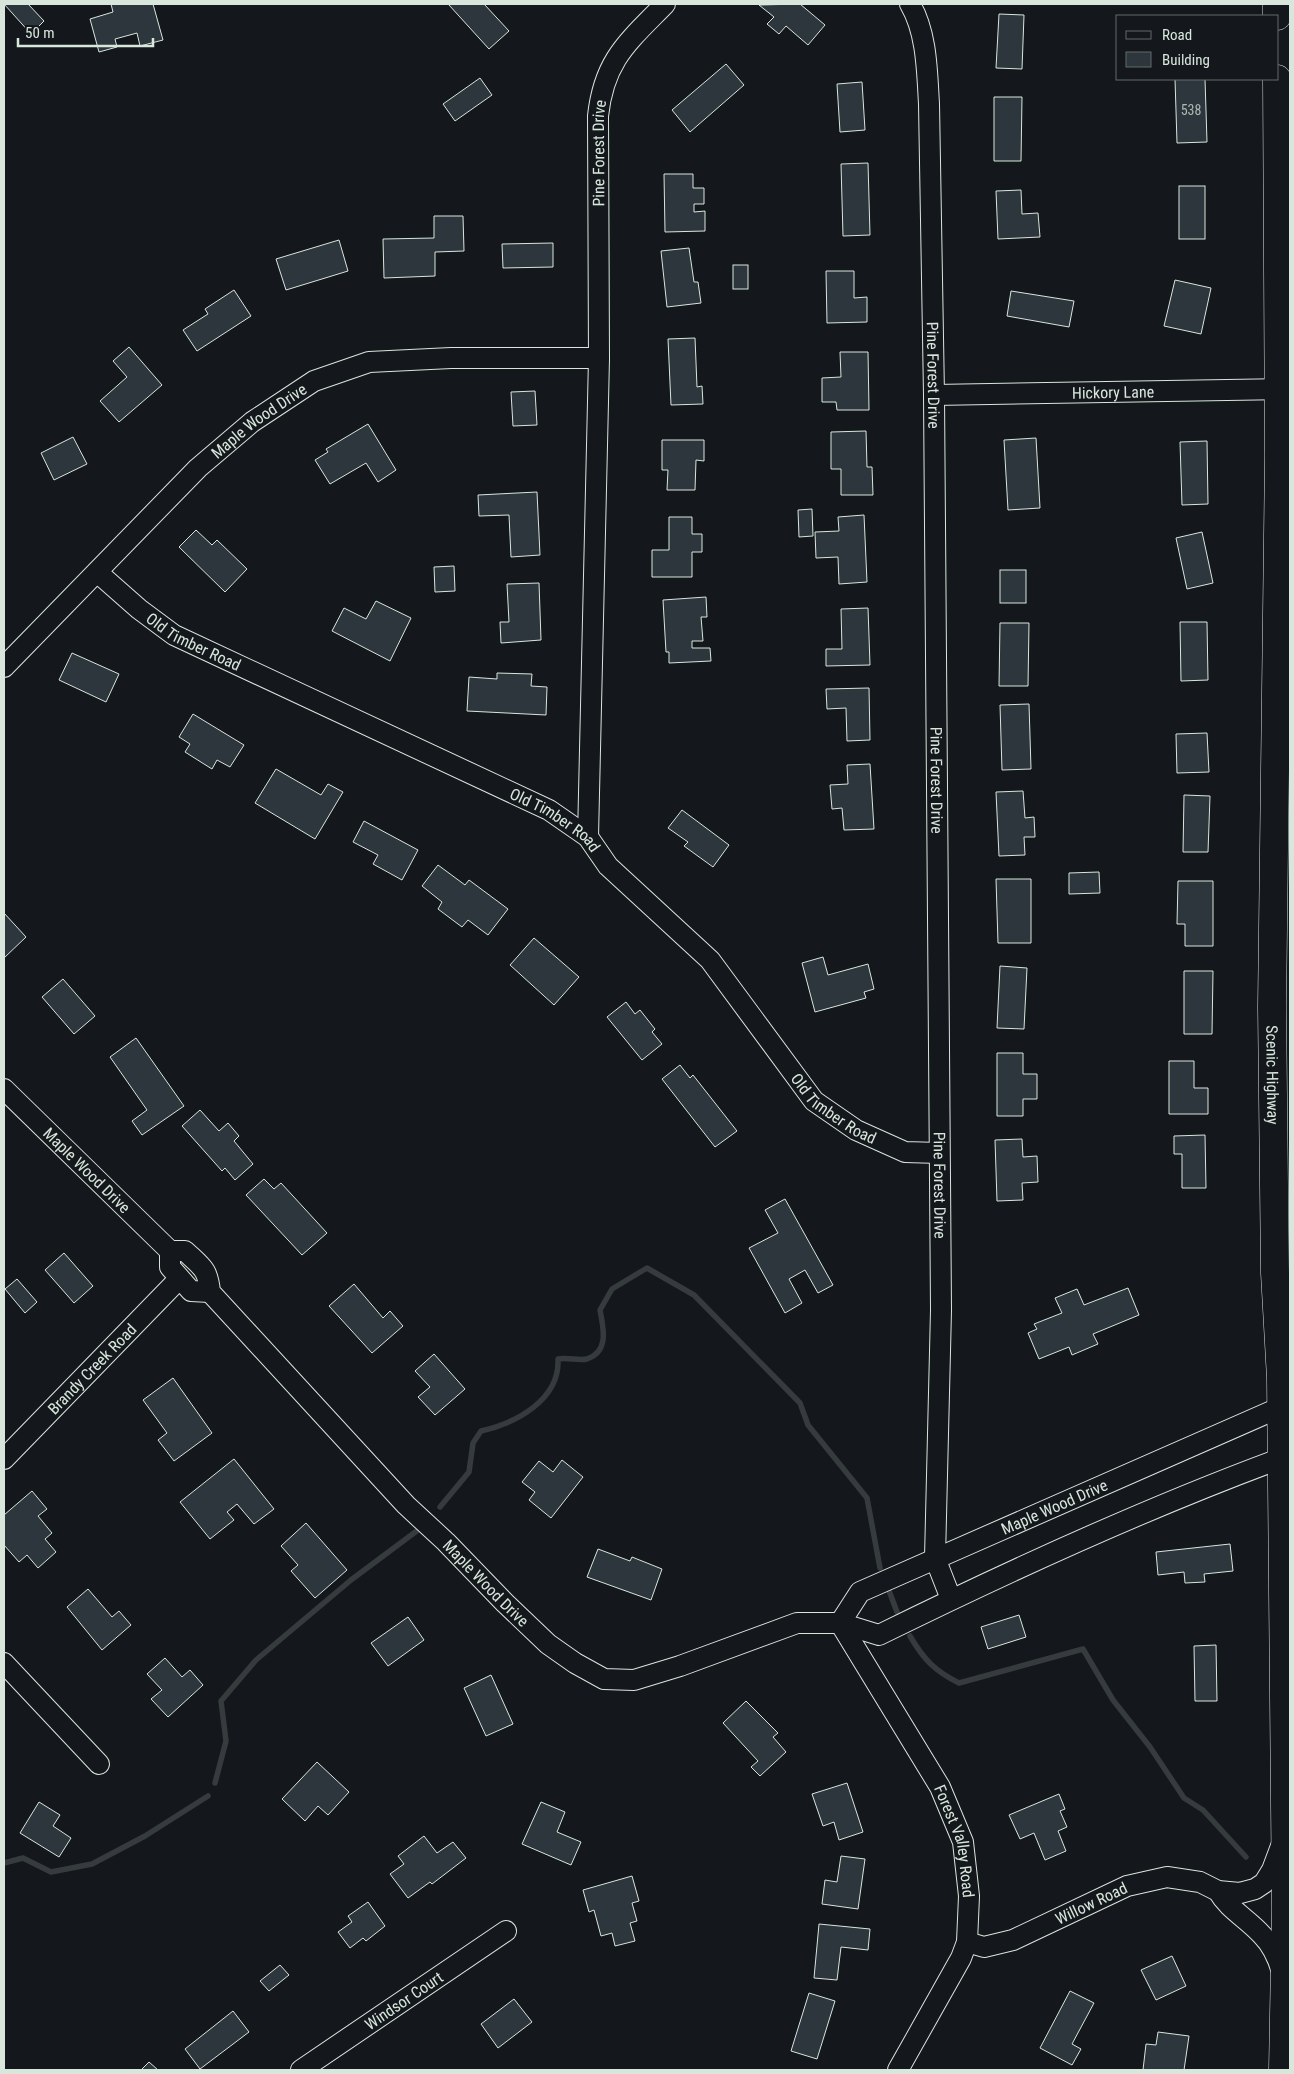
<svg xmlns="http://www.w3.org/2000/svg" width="1294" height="2074" viewBox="0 0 1294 2074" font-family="'Roboto Condensed',sans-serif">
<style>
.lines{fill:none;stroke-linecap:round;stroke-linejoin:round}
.stream{stroke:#363b3e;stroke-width:5.5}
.building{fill:#2c363c;stroke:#d8e6dc}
.minor-casing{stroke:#d8e6dc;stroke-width:22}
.highway-casing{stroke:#d8e6dc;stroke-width:29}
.minor{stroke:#14181c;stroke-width:20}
.highway{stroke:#14181c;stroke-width:28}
.labels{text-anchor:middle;stroke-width:4;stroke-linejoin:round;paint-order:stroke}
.number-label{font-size:14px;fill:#adbab4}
.street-label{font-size:16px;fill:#d8e6dc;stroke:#14181c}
</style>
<rect width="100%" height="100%" fill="#14181c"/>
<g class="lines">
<!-- stream -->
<g class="stream">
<path d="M440 1507 469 1472 473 1443 481 1431C516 1423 560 1400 558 1359 567 1357 579 1361 587 1359 610 1351 603 1327 600 1310L612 1289 647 1268 694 1295 800 1403 808 1425 867 1498 880 1568"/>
<path d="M888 1588 897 1612"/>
<path d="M910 1636C924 1660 935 1671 959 1683L1083 1649 1113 1700 1150 1747 1184 1798 1203 1810 1246 1857"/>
<path d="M215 1783 226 1741 221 1701 256 1660 351 1580 418 1530"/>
<path d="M4 1863 23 1858 51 1872 92 1864 145 1836 208 1796"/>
</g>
</g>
<!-- building -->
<g class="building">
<path d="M4 4H28L44 21 31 34Z"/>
<path d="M111 4H153L163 40 140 46 137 33 115 39 117 47 99 52 90 19 113 12Z"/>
<path d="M451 4H484L509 31 489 49 449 5Z"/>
<path d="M800 4 825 25 808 45 786 26 779 34 767 24 774 17 759 5Z"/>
<path d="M999 14 1024 15 1022 69 996 68Z"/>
<path d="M726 64 744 85 690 132 672 110Z"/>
<path d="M480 78 492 95 455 121 443 104Z"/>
<path d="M1175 79H1205L1207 142 1177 143Z"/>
<path d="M862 82 865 130 840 132 837 84Z"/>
<path d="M994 97H1022L1021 161H994Z"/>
<path d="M868 163 870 235 843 236 841 164Z"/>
<path d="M664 174H693V188H704V204H694V212L705 211V231L665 232Z"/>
<rect x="1179" y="186" width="26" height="53"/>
<path d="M1021 190 1022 214 1038 213 1040 237 998 239 996 191Z"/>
<path d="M434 216H463L464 251 435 252V276L384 278 383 239 434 238Z"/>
<path d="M339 240 348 271 286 290 276 259Z"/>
<path d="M553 243V267L503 268 502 244Z"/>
<path d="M689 248 694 282H698L701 303 667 307 661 251Z"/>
<rect x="733" y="265" width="15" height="24"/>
<path d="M826 271H854V298L867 297V322L827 323Z"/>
<path d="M1175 280 1211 288 1201 334 1164 326Z"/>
<path d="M234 290 251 316 197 351 183 330 208 314 205 309Z"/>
<path d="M1011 291 1074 301 1069 327 1007 316Z"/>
<path d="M695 338 697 387 702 386 703 404 671 405 668 339Z"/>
<path d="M129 347 162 385 119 422 100 401 127 377 113 361Z"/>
<path d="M840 352H868L869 410H837L836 402H822V378L841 377Z"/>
<path d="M535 391 537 425 513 426 511 392Z"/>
<path d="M368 424 396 470 378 482 366 463 330 484 315 460 328 452 326 449Z"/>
<path d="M866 431 867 467H872L873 495H841V469H831V432Z"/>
<path d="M73 437 87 464 54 480 41 453Z"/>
<path d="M1036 438 1040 508 1008 510 1004 440Z"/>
<path d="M662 440H704V461L696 460 695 490H667L668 470H662Z"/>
<path d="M1207 441 1208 504 1182 505 1180 442Z"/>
<path d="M537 492 540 555 511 557 509 515 479 516 478 495Z"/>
<path d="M812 509 813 536 799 537 798 510Z"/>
<path d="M864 515 867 582 839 584 838 557 816 558 815 532 839 531 838 517Z"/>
<path d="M669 517H692V534H702V552H692V577H652V550H669Z"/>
<path d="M196 530 212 545 217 540 247 569 225 592 179 547Z"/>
<path d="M1202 532 1213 583 1187 589 1176 538Z"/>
<path d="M454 566 455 591 435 592 434 567Z"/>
<rect x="1000" y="570" width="26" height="33"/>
<path d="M539 583 541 640 501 643 500 622H509L507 584Z"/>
<path d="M706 597 707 617H701L703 641H692V648H710L711 661 669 663V652H666L663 600Z"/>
<path d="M376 601 411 618 390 661 332 631 344 608 366 619Z"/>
<path d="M868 608 870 665 826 666V649H842L841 609Z"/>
<path d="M1180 622H1207L1208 680 1181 681Z"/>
<path d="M1000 623H1029L1028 686H999Z"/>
<path d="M72 653 119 674 106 702 59 680Z"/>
<path d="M497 673 532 674 531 686 547 687 546 715 467 711 469 677 497 679Z"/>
<path d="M869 688 870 740 847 741 846 708 827 709 826 689Z"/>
<path d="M1029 704 1031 769 1002 770 1000 705Z"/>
<path d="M193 714 244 745 230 767 217 760 212 769 185 752 190 744 179 737Z"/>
<path d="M1207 733 1209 772 1177 773 1176 734Z"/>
<path d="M870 764 874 829 844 830 842 808 832 809 830 785 848 784 847 765Z"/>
<path d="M276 769 321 795 328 784 343 792 315 839 255 803Z"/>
<path d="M1023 791 1025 818 1034 817 1035 837H1024L1025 855 999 856 996 792Z"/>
<path d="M1184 795 1210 796 1208 852H1183Z"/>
<path d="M682 810 729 845 713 867 684 846 688 842 668 828Z"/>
<path d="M364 821 418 850 402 880 373 864 378 855 353 842Z"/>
<path d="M438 865 465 885 469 880 508 909 488 935 468 920 462 927 438 909 442 902 422 886Z"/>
<path d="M1099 872 1100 893 1069 894V873Z"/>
<path d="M996 879H1031V943H998Z"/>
<path d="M1178 881H1213V946H1185V924H1177Z"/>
<path d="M4 913 26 937 4 958Z"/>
<path d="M534 938 579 977 554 1005 510 965Z"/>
<path d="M823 957 828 975 868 964 874 989 864 992 866 998 815 1012 802 963Z"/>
<path d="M1000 966 1027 968 1024 1029 997 1028Z"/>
<path d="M1184 971H1213L1212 1034H1184Z"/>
<path d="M63 979 95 1016 74 1034 42 997Z"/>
<path d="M626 1002 635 1014 640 1010 655 1029 652 1032 662 1044 642 1060 607 1017Z"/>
<path d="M136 1038 184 1106 142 1135 132 1121 147 1110 110 1057Z"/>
<path d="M997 1053H1023V1074H1037V1099H1023V1116H997Z"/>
<path d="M1169 1061H1194V1088H1208V1114H1169Z"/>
<path d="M680 1065 690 1078 693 1075 737 1131 715 1147 662 1079Z"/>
<path d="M200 1110 219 1131 228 1123 239 1136 234 1141 253 1164 235 1180 225 1168 222 1171 182 1126Z"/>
<path d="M1205 1135 1206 1188H1182V1154H1174V1136Z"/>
<path d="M1022 1139 1023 1157 1037 1156 1038 1182 1022 1183 1023 1200 997 1201 995 1140Z"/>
<path d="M264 1179 274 1189 281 1183 327 1233 302 1255 246 1195Z"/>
<path d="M785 1199 833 1285 818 1293 805 1270 789 1279 802 1303 785 1313 749 1248 778 1233 765 1210Z"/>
<path d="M64 1253 93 1286 74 1303 45 1270Z"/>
<path d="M17 1279 37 1302 25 1313 5 1289Z"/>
<path d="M354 1284 383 1318 390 1311 403 1326 372 1353 329 1306Z"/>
<path d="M1128 1288 1139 1315 1093 1334 1098 1344 1072 1355 1069 1347 1039 1359 1028 1333 1037 1329 1034 1324 1062 1313 1055 1298 1077 1289 1084 1305Z"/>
<path d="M434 1354 465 1389 435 1415 418 1397 430 1387 415 1371Z"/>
<path d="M173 1378 212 1433 174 1461 158 1440 167 1433 143 1400Z"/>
<path d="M234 1459 274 1509 254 1524 237 1504 227 1512 234 1520 210 1539 180 1502Z"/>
<path d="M562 1460 583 1477 551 1518 529 1500 535 1492 522 1482 539 1461 553 1472Z"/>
<path d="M32 1491 47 1509 38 1516 52 1533 45 1539 56 1552 38 1568 27 1555 19 1562 4 1545V1515Z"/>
<path d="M306 1523 347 1570 315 1598 291 1571 298 1565 281 1546Z"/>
<path d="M1230 1544 1233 1571 1204 1574 1205 1582 1185 1583 1184 1572 1158 1575 1156 1552Z"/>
<path d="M598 1549 630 1561 632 1557 662 1569 651 1600 587 1577Z"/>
<path d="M88 1589 112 1617 119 1611 131 1625 102 1650 67 1607Z"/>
<path d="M1019 1615 1026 1637 988 1649 981 1627Z"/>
<path d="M408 1617 424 1640 388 1666 371 1643Z"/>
<path d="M1216 1645 1217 1701H1195L1194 1646Z"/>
<path d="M165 1658 182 1677 190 1670 203 1685 168 1717 151 1699 162 1690 147 1674Z"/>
<path d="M491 1675 513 1724 486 1736 464 1688Z"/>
<path d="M746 1701 778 1733 773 1737 786 1752 760 1776 751 1767 758 1761 723 1723Z"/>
<path d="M317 1762 349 1792 328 1815 318 1806 305 1821 282 1799Z"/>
<path d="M847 1783 863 1832 839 1840 834 1822 823 1826 812 1794Z"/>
<path d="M1059 1794 1065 1809 1060 1811 1067 1827 1058 1831 1066 1851 1045 1860 1034 1833 1020 1839 1009 1815Z"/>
<path d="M39 1802 60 1815 53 1826 71 1838 59 1857 20 1833Z"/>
<path d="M541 1802 565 1812 557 1832 581 1842 571 1865 522 1844Z"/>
<path d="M424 1836 437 1853 453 1842 466 1858 432 1884 430 1882 408 1898 390 1874 404 1864 398 1856Z"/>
<path d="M841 1856 865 1859 858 1909 822 1904 825 1880 837 1882Z"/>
<path d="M632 1876 639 1901 632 1903 637 1921 630 1923 635 1941 615 1946 612 1933 601 1936 594 1910 589 1912 583 1890Z"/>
<path d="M368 1902 385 1926 366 1941 363 1938 350 1948 338 1932 352 1922 348 1916Z"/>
<path d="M819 1924 870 1929 868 1950 841 1947 837 1980 814 1978Z"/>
<path d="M1172 1956 1186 1986 1156 2000 1141 1970Z"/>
<path d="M280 1965 289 1975 269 1991 260 1981Z"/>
<path d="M1070 1991 1094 2003 1072 2044 1081 2049 1072 2065 1040 2048Z"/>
<path d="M809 1993 835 2001 817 2059 791 2051Z"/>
<path d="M514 1999 532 2022 498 2048 481 2024Z"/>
<path d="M233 2011 249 2032 200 2069 185 2049Z"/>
<path d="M1158 2032 1189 2036 1184 2070H1143L1146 2044 1156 2045Z"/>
<path d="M149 2062 158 2070H141Z"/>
</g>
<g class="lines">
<defs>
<g id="minor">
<path id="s1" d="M910 4C927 33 927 71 929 104L934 395 941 1310 935 1558 951 1599"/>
<path id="s2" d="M934 395 1290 389"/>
<path id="s3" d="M97 572 139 609 174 635 549 810 588 837 608 866 710 960 814 1101 856 1130 905 1152 939 1153"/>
<path id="s4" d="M4 667 198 468 252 422 314 381 369 362 451 358H599"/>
<path id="s5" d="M588 837 599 358 598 116C604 60 628 42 665 4"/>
<path id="s6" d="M4 1089 170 1251H185C202 1267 208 1269 210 1292L406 1505 446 1542 505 1603 548 1644 575 1663 604 1679 634 1680 680 1666 797 1623H840L879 1635C1013 1569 1150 1506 1290 1455"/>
<path d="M170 1251V1267L191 1291 210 1292"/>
<path id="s7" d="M4 1459 179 1279"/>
<path id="s8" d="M840 1623 860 1592 1290 1403"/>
<path id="s9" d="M840 1623 940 1787 963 1842 969 1896 967 1942 961 1958 898 2070"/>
<path d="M4 1663 99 1764"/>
<path d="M1218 1891C1228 1909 1248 1919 1262 1935 1272 1945 1278 1958 1282 1972"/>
<path id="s10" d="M967 1942 984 1947 1013 1940 1127 1886 1167 1877 1200 1882 1218 1891 1240 1893 1255 1889 1264 1883 1272 1870 1281 1846"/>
<path id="s11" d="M301 2070 506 1931"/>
</g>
<g id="highway">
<path d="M1277 4V16"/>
<path id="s12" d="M1277 79 1279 457 1272 1007 1275 1273 1281 1378 1286 1909 1283 2070"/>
</g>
</defs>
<!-- minor casing -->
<use href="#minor" class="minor-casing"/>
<!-- highway casing -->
<use href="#highway" class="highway-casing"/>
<!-- minor -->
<use href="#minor" class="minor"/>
<!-- highway -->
<use href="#highway" class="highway"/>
</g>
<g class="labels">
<!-- number labels -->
<g class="number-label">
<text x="1191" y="115">538</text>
</g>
<!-- street labels -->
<g class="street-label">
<text dy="6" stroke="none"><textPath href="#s5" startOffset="684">Pine Forest Drive</textPath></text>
<text dy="6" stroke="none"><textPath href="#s1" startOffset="374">Pine Forest Drive</textPath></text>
<text dy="6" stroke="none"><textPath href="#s2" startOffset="179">Hickory Lane</textPath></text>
<text dy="6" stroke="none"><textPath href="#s4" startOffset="355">Maple Wood Drive</textPath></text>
<text dy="6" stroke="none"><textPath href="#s3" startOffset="120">Old Timber Road</textPath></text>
<text dy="6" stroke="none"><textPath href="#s1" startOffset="779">Pine Forest Drive</textPath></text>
<text dy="6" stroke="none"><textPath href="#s3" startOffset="524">Old Timber Road</textPath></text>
<text dy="6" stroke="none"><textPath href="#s12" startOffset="996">Scenic Highway</textPath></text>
<text dy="6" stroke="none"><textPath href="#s3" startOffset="930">Old Timber Road</textPath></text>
<text dy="6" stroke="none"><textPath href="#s6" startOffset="116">Maple Wood Drive</textPath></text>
<text dy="6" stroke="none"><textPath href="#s1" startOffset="1184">Pine Forest Drive</textPath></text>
<text dy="6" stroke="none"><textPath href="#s7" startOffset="126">Brandy Creek Road</textPath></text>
<text dy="6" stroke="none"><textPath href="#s8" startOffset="249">Maple Wood Drive</textPath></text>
<text dy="6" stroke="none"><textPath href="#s6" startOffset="698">Maple Wood Drive</textPath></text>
<text dy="6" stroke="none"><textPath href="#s9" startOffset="249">Forest Valley Road</textPath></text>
<text dy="6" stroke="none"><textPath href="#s10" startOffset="134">Willow Road</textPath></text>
<text dy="6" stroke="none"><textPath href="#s11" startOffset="124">Windsor Court</textPath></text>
</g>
</g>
<!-- border -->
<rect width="1294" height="2074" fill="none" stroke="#d8e6dc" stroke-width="10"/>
<!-- legend -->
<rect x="1116" y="15" width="162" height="65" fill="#14181c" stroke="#626a69"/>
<rect x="1126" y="31" width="25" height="8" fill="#14181c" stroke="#626a69"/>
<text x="1162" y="40" font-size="15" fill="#d8e6dc">Road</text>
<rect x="1126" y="52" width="25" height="15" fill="#2c363c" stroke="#626a69"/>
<text x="1162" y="65" font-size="15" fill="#d8e6dc">Building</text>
<!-- scale -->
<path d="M18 38v8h135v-8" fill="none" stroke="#d8e6dc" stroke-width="2.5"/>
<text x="25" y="38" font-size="15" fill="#d8e6dc" stroke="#14181c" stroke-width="4" paint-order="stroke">50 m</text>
</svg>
